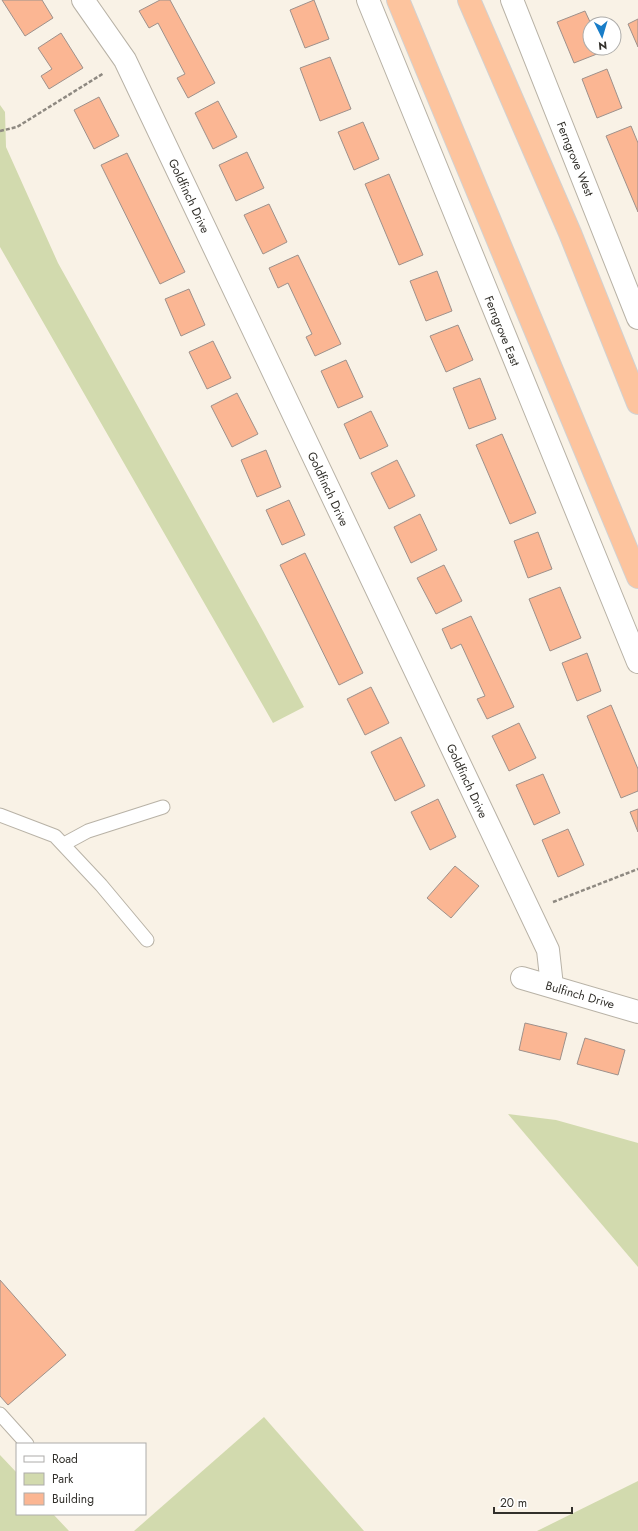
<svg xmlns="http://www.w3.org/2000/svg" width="638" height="1531" viewBox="0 0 638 1531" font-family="Jost,sans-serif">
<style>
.green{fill:#d2daae}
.building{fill:#fbb693;stroke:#9e918b}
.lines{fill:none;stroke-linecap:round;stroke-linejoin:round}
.lane-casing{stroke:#b8b2a6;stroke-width:15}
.street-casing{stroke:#b8b2a6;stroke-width:24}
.highway-casing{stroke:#d2d1d0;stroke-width:24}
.path{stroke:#8e8981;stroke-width:2.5;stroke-dasharray:4 2;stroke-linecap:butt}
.lane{stroke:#fff;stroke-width:13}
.street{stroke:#fff;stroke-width:22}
.highway{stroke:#fdc49e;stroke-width:22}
.labels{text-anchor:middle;stroke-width:4;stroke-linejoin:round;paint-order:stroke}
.street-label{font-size:12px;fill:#32302b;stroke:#fff}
</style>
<rect width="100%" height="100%" fill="#f9f2e6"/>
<!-- green -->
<g class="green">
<path d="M0 105 5 112 6 147 58 263 263 631 304 707 273 723 0 247Z"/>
<path d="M508 1114 556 1120 638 1143V1267Z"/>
<path d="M264 1417 364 1531H134Z"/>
<path d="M0 1455 17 1473V1514H53L69 1531H0Z"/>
<path d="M638 1481V1531H537Z"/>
</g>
<!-- building -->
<g class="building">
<path d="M2 0H42L53 18 25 36Z"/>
<path d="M160 0H170L215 83 188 98 177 78 185 74 158 23 149 28 139 11Z"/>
<path d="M314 0 329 39 305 48 290 10Z"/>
<path d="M585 11 591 24 590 48H600L602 52 574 63 557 22Z"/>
<path d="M638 19V47L628 24Z"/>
<path d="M61 33 83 68 49 89 41 76 52 69 38 48Z"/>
<path d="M330 57 351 109 320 121 300 68Z"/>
<path d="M607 69 622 108 597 118 582 79Z"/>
<path d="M99 97 119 136 94 149 74 110Z"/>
<path d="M218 101 237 137 213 149 195 113Z"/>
<path d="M363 122 379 159 354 170 338 132Z"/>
<path d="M631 126 638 143V212L606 136Z"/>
<path d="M247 152 264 188 236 201 219 165Z"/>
<path d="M127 153 185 272 160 284 101 165Z"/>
<path d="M389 174 423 255 399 265 365 184Z"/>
<path d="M269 204 287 242 263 254 244 215Z"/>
<path d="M298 255 341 344 315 356 306 337 312 334 288 283 278 288 269 268Z"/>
<path d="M437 271 452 311 426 321 410 281Z"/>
<path d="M189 289 205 325 181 336 165 299Z"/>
<path d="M458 325 473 360 446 372 430 336Z"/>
<path d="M213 341 231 378 207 389 189 352Z"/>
<path d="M346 360 363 397 338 408 321 371Z"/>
<path d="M480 378 496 419 469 429 453 388Z"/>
<path d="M237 393 258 434 232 447 211 406Z"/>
<path d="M371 411 388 446 360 459 344 424Z"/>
<path d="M502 434 536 513 510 524 476 445Z"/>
<path d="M266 450 281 487 257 497 241 460Z"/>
<path d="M397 460 415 496 389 509 371 473Z"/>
<path d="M289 500 305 535 282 545 266 510Z"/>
<path d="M420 514 437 550 411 563 394 527Z"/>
<path d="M538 532 552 569 528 578 514 541Z"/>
<path d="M305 553 363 673 339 685 280 565Z"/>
<path d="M444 565 462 601 436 614 417 578Z"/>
<path d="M560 587 581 638 550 651 529 599Z"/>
<path d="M471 616 514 707 487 719 477 699 485 696 461 644 451 649 442 629Z"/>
<path d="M587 653 601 691 577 701 562 663Z"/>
<path d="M371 687 389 723 365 735 347 699Z"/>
<path d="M611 705 638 769V791L621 798 587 716Z"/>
<path d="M519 723 536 758 509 771 492 736Z"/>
<path d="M401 737 425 786 395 801 371 752Z"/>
<path d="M543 774 560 813 534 825 516 785Z"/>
<path d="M438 799 456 837 430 850 411 812Z"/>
<path d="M638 809V832L630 812Z"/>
<path d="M568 829 584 865 558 877 542 840Z"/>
<path d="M455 866 479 886 451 918 427 898Z"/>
<path d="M525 1023 567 1033 560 1060 519 1050Z"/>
<path d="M585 1038 625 1050 618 1075 577 1064Z"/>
<path d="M0 1280 66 1355 8 1405 0 1396Z"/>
</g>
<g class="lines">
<defs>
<g id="lane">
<path d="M0 815 55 836 101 885 147 940"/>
<path d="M64 844 88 831 163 807"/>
<path d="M0 1414 27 1444"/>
</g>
<g id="street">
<path d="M83 0 125 60 548 950 552 986"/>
<path d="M368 0 638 662"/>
<path d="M512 0 638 318"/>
<path d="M522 978 638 1012"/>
</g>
<g id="highway">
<path d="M398 0 638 577"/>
<path d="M469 0 570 233 638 403"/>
</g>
</defs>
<!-- lane casing -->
<use href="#lane" class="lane-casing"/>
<!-- street casing -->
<use href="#street" class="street-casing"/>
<!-- highway casing -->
<use href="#highway" class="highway-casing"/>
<!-- path -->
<g class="path">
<path d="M0 131 17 127 104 73"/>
<path d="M553 902 638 869"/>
</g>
<!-- lane -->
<use href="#lane" class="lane"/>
<!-- street -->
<use href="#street" class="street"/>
<!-- highway -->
<use href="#highway" class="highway"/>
</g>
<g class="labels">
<!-- street labels -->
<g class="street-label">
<text transform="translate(575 159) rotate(68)" y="4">Ferngrove West</text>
<text transform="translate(189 196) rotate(65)" y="4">Goldfinch Drive</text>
<text transform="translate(502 331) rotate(68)" y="4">Ferngrove East</text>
<text transform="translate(328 489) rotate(65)" y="4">Goldfinch Drive</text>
<text transform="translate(467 781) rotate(65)" y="4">Goldfinch Drive</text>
<text transform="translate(580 995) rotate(16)" y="4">Bulfinch Drive</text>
</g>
</g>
<!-- legend -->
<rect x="16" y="1443" width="130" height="72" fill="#ffffff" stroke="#adacaa"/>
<rect x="24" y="1456" width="20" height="6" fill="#ffffff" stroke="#adacaa"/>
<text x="52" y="1463" font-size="12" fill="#32302b">Road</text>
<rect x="24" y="1473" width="20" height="12" fill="#d2daae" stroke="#adacaa"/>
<text x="52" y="1483" font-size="12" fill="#32302b">Park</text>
<rect x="24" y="1493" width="20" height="12" fill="#fbb693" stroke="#adacaa"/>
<text x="52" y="1503" font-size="12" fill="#32302b">Building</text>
<!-- north arrow -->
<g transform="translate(602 36) rotate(175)"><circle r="19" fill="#ffffff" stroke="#adacaa"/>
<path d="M0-3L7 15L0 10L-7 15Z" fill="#187dc8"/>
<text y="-6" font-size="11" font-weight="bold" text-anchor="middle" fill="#32302b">N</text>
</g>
<!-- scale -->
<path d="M494 1507v6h78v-6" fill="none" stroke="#32302b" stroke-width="2"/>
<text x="500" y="1507" font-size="12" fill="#32302b" stroke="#ffffff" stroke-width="3" paint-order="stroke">20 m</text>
</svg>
